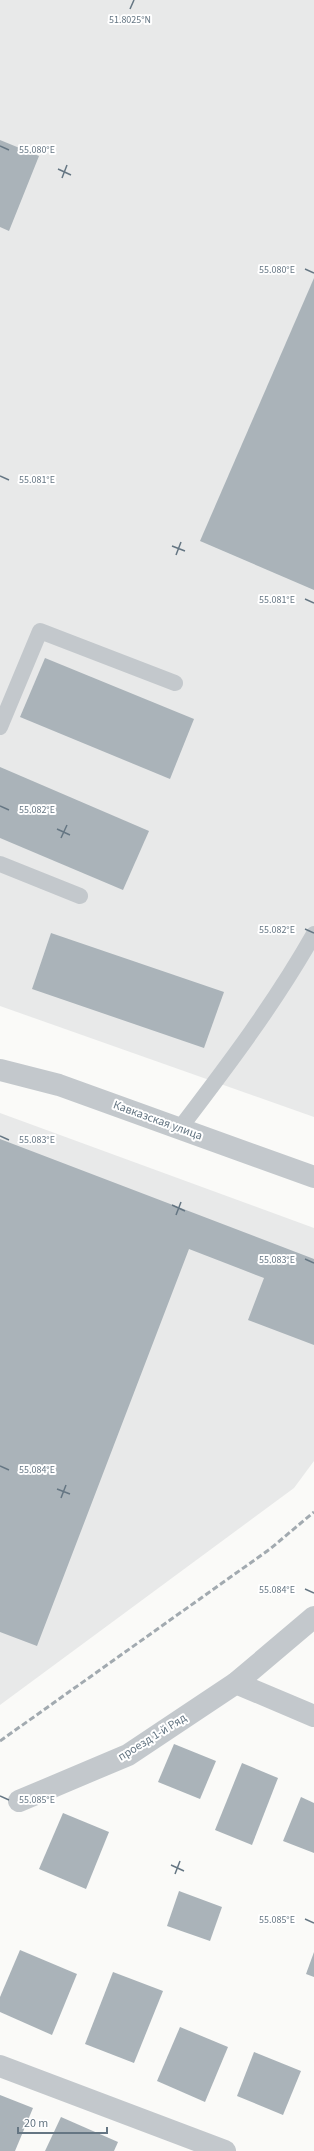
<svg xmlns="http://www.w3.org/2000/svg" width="314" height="2151" viewBox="0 0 314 2151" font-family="'Source Sans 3',sans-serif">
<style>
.built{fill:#e8e9e9}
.building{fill:#aab3b9}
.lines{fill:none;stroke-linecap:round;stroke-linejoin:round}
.lane{stroke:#c3c8cc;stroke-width:16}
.street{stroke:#c3c8cc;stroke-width:22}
.rail{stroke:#a2aab0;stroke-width:3;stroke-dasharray:6 3;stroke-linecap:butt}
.ticks{fill:none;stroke:#657683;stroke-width:1.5}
.labels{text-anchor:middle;stroke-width:4;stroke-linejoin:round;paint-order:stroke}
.street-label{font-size:12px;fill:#657683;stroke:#fff}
.ticks-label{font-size:10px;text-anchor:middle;fill:#657683;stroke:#fff;stroke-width:4;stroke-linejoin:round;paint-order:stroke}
</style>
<rect width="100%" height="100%" fill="#fafaf8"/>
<!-- built -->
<g class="built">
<path d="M0 0H314V1117L0 1006Z"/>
<path d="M0 1113 314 1228V1461L294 1488 0 1705Z"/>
</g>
<!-- building -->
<g class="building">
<path d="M0 140 39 156 9 231 0 227Z"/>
<path d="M314 278V590L200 541Z"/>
<path d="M45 658 194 719 170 779 20 717Z"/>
<path d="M0 767 149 831 123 890 0 838Z"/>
<path d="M51 933 224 992 204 1048 32 989Z"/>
<path d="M0 1139 314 1259V1345L248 1320 264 1278 189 1249 37 1646 0 1632Z"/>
<path d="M174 1744 216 1761 200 1799 158 1782Z"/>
<path d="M242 1763 278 1778 252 1845 215 1830Z"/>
<path d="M301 1797 314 1803V1853L283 1841Z"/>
<path d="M63 1813 109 1832 86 1889 39 1869Z"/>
<path d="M179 1891 222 1907 210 1941 167 1926Z"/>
<path d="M20 1950 77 1974 52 2035 0 2012V1997Z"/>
<path d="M314 1952V1977L306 1974Z"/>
<path d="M113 1972 163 1991 134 2063 85 2044Z"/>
<path d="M180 2027 228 2047 205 2102 157 2081Z"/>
<path d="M254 2052 301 2071 283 2115 237 2096Z"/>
<path d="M0 2095 33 2108 15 2151H0Z"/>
<path d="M61 2117 118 2142 114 2151H45Z"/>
</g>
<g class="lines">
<!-- lane -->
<g class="lane">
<path d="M0 727 40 631 175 683"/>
<path d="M0 864 80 896"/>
<path d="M180 1128C228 1065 275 1003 314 934"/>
</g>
<!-- street -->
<g class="street">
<path d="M0 1070 59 1085 314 1177"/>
<path d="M236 1683 314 1716"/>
<path d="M19 1801 128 1755 236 1683 314 1617"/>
<path d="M0 2066 225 2151"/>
</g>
<!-- rail -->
<path class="rail" d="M0 1741 270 1549 314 1512"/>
</g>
<!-- ticks -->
<path class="ticks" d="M130 9 134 0M0 146 9 150M58 169 71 175M62 178 67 165M305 269 314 273M0 476 9 480M172 546 185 551M176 555 181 542M305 599 314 603M0 806 9 810M57 829 70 835M61 838 67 825M305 929 314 933M0 1136 9 1140M172 1205 185 1211M176 1215 181 1202M305 1259 314 1263M0 1466 9 1470M57 1489 70 1494M61 1498 66 1485M305 1589 314 1593M0 1796 9 1800M171 1865 184 1871M175 1874 180 1861M305 1919 314 1923"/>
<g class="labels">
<!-- street labels -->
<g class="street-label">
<text transform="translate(158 1120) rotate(20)" y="4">Кавказская улица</text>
<text transform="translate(152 1737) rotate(-32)" y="4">проезд 1-й Ряд</text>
</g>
</g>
<g class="ticks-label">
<text x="130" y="23">51.8025°N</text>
<text x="37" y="153">55.080°E</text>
<text x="277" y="273">55.080°E</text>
<text x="37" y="483">55.081°E</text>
<text x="277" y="603">55.081°E</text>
<text x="37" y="813">55.082°E</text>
<text x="277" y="933">55.082°E</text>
<text x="37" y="1143">55.083°E</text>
<text x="277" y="1263">55.083°E</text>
<text x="37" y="1473">55.084°E</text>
<text x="277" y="1593">55.084°E</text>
<text x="37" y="1803">55.085°E</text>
<text x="277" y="1923">55.085°E</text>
</g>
<!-- scale -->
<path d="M18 2127v6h89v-6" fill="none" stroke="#657683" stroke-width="2"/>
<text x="24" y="2127" font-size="12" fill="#657683" stroke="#ffffff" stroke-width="3" paint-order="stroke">20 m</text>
</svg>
